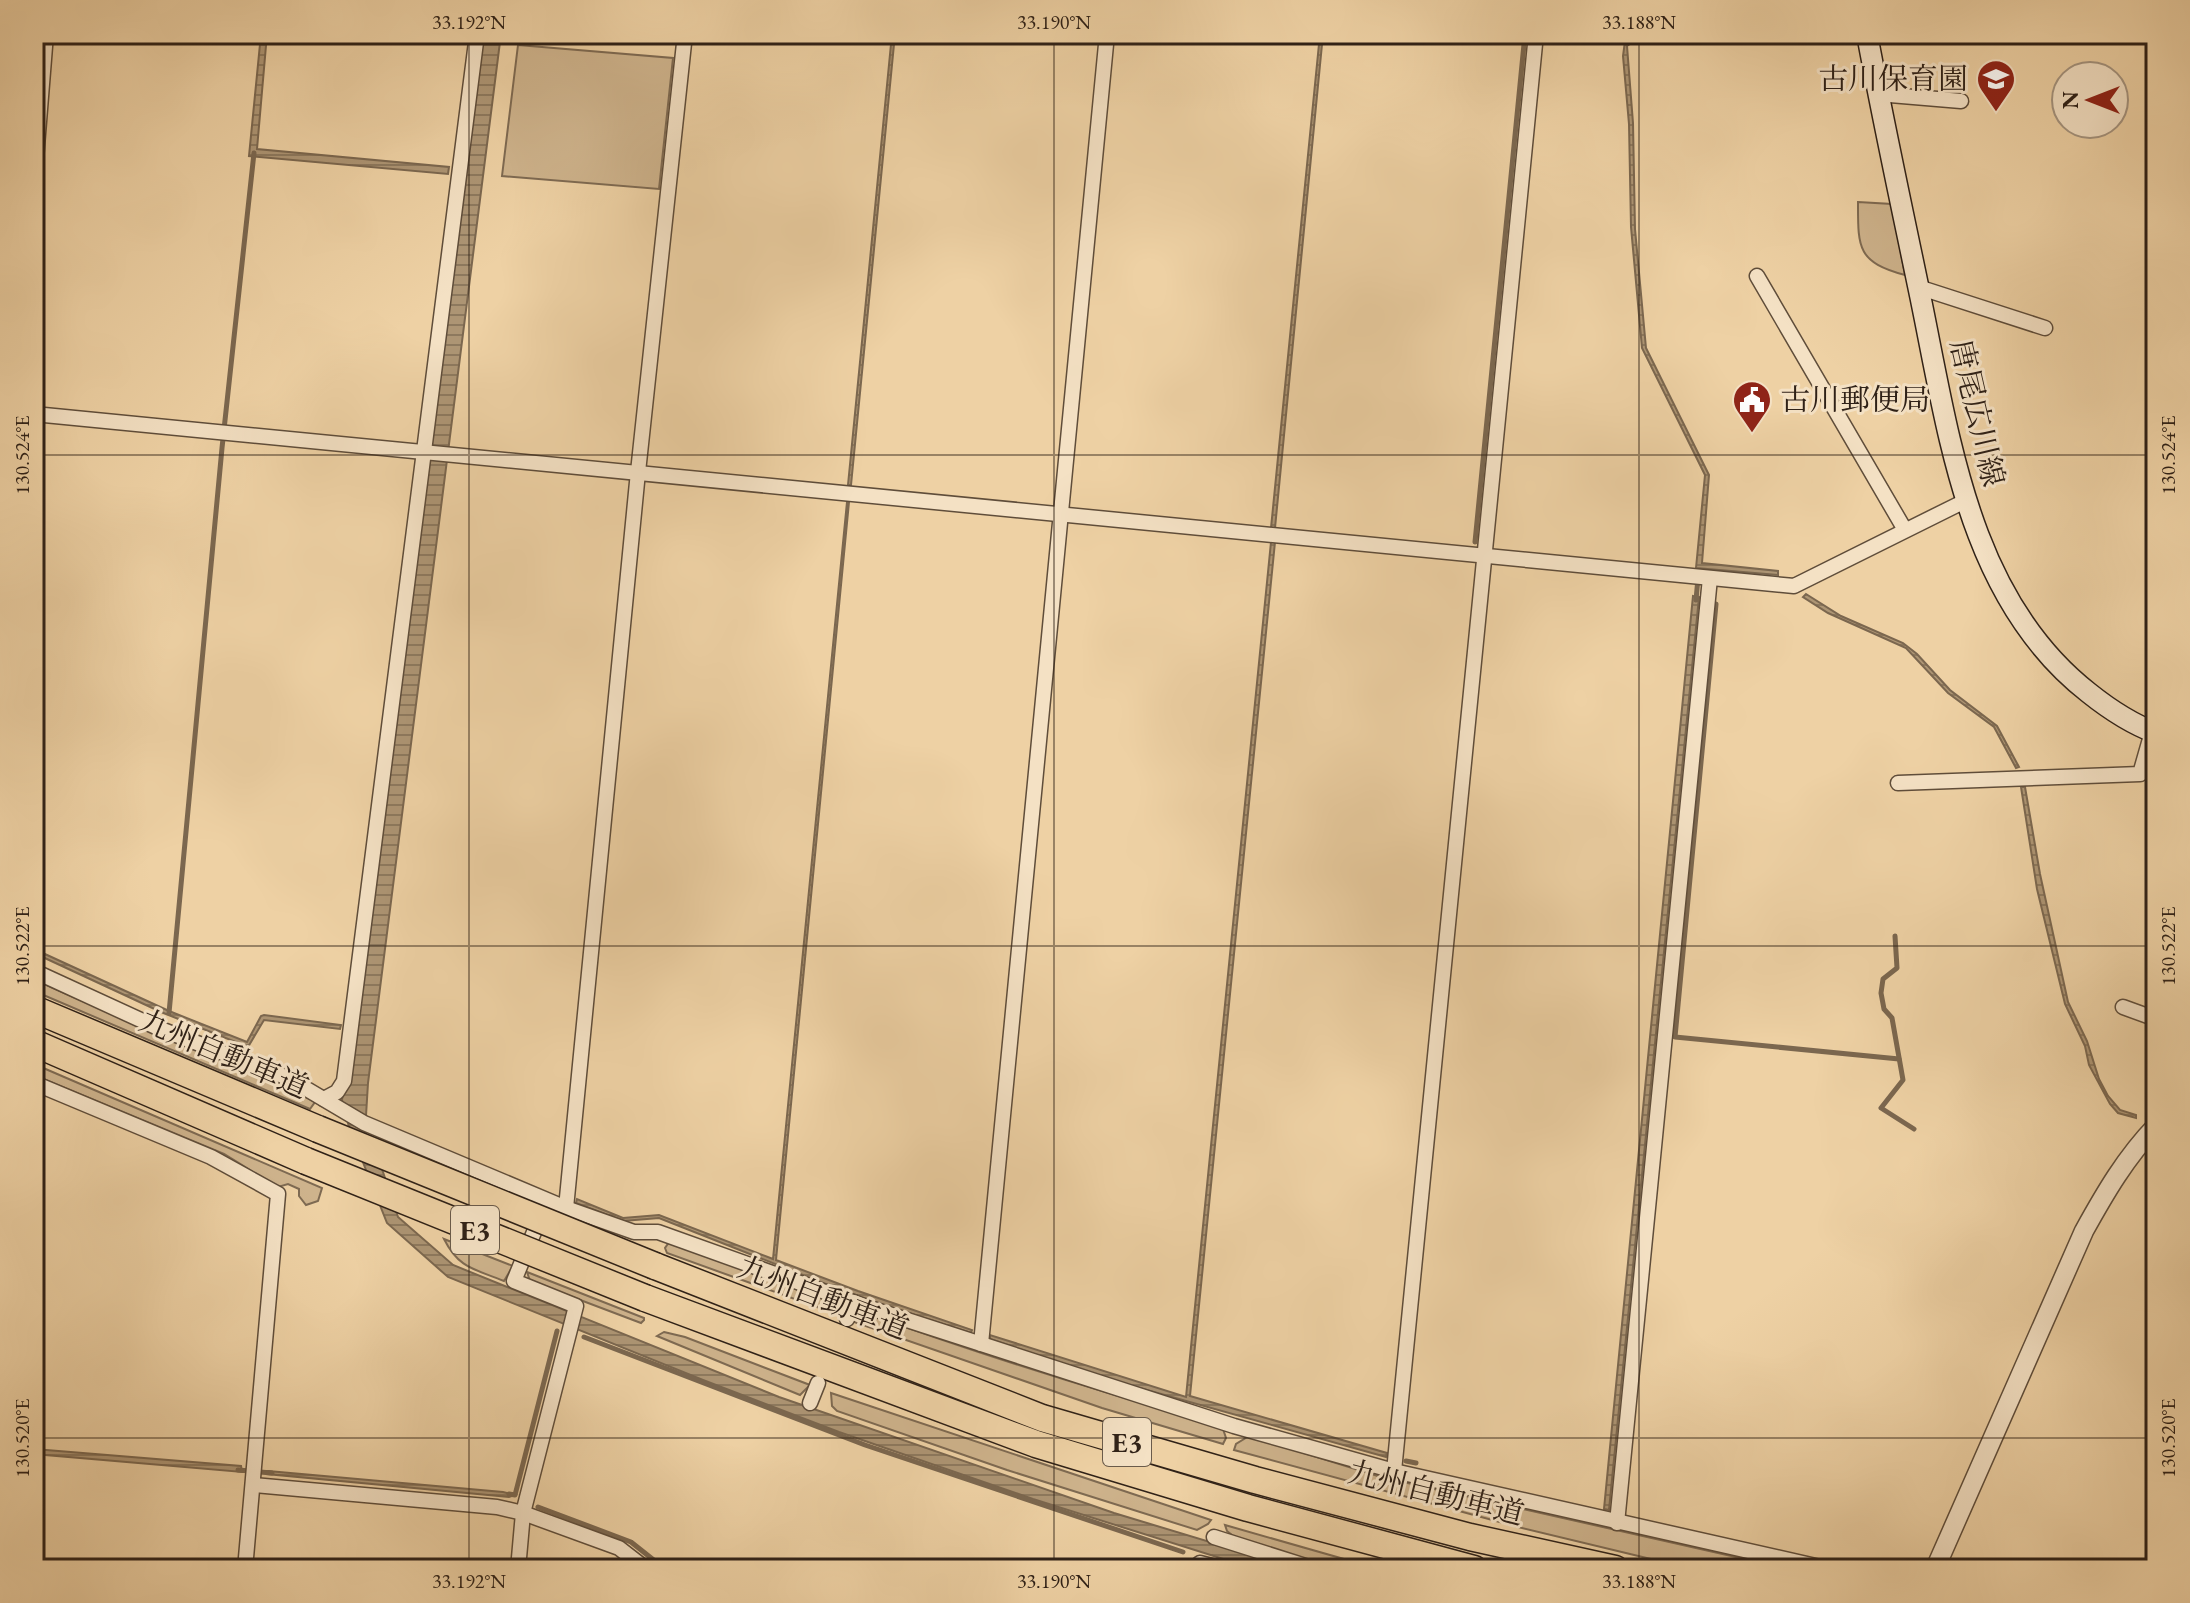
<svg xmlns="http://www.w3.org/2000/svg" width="2190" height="1603" viewBox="0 0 2190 1603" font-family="'EB Garamond','Noto Serif JP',serif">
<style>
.grass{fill:#ceb38c;stroke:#7e6a52;stroke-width:2}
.water{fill:url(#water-rules);stroke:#7b674f;stroke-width:2}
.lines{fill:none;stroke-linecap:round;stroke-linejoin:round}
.stream{stroke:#7b674f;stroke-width:5}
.minor-casing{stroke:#5f4d3a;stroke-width:17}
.tertiary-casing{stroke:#5f4d3a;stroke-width:21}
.secondary-casing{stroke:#2f2117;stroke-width:23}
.motorway-casing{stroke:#2f2117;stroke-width:29}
.minor{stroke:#f4e1c4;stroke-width:14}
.tertiary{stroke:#f4e1c4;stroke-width:18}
.secondary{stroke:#f4e1c4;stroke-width:20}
.motorway{stroke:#eed1a4;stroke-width:26}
.motorway-bridge-casing{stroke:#2f2117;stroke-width:29;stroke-linecap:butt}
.motorway-bridge{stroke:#eed1a4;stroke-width:26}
.ticks{fill:none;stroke:#2f2117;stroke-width:2;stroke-opacity:0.45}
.labels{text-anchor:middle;stroke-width:6;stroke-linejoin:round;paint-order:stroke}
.shield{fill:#f4e1c4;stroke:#6a5b4b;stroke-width:2}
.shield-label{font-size:28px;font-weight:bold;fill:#2f2117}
.poi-label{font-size:30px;fill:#2f2117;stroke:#f4e1c4;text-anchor:end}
.street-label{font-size:30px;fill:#2f2117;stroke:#f4e1c4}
.neatline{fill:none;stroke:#2f2117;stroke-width:3}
.ticks-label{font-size:20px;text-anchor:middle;fill:#2f2117}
</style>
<defs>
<pattern id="water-rules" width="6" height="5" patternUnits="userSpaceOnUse" patternTransform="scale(2)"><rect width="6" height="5" fill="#ad9574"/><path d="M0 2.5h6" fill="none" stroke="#8d795e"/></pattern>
</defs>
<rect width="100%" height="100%" fill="#eed1a4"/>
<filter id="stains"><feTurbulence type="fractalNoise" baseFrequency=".0025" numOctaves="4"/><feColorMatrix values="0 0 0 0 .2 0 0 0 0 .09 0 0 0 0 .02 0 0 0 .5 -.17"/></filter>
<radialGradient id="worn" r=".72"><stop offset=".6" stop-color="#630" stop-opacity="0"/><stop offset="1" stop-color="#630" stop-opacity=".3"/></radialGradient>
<!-- grass -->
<g class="grass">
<path d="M518 45 673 58 659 189 502 176Z"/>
<path d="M1858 202 1892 204 1905 275C1857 262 1858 248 1858 202Z"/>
<path d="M34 979C126 1024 226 1052 315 1102L310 1109 34 991Z"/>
<path d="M34 1064 322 1188 318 1201 306 1205 299 1196V1189L288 1184 278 1187 224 1154 34 1075Z"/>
<path d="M444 1239 513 1266 504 1281C475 1269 459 1269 444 1239Z"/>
<path d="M670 1241 836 1301 842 1310V1316L667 1253 665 1248Z"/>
<path d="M527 1272 644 1318V1320L641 1323 530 1281Z"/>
<path d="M860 1311C979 1354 1100 1392 1222 1426L1226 1438 1223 1444 1102 1408 854 1322Z"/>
<path d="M664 1332 685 1337 810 1385 800 1395 657 1336Z"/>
<path d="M831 1393 1211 1520 1208 1524 1197 1530 1007 1470 837 1411 832 1406Z"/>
<path d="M1249 1436 1381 1477 1789 1569H1700L1655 1560 1518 1527 1234 1450 1236 1444Z"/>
<path d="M1225 1525 1379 1569H1330L1237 1539 1227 1531Z"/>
</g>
<!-- water -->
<g class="water">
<path d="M261 34H267L257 149 449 167 448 174 249 156Z"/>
<path d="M483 34H501L368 1083 365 1132 382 1169 398 1217 453 1265 779 1397 1114 1513 1299 1569H1255L1033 1499 839 1432 703 1380 448 1277 387 1223 349 1127 342 1100Z"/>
<path d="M892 34H895L851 485H848Z"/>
<path d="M1320 34H1323L1275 528H1271Z"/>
<path d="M1637 34H1644L1627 46 1633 123 1635 229 1646 348 1709 475 1702 563 1778 571V575L1696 568 1705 475 1642 348 1631 227 1629 124 1623 56 1625 41Z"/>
<path d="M847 502H849L776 1260 858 1291 972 1330 971 1333 856 1296 659 1218 623 1221 576 1203 577 1199 623 1218 659 1215 773 1259Z"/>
<path d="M1271 542H1275L1190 1396 1387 1453 1386 1457 1104 1378 990 1339V1335L1186 1397Z"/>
<path d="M1806 594 1841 616 1903 643 1917 654 1950 690 1997 726 2019 767 2016 768 1994 727 1948 693 1906 648 1828 613 1803 597Z"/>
<path d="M1693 596 1699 597 1609 1510 1604 1509Z"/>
<path d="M2021 787H2025L2040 874 2068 1002 2087 1041 2099 1079 2108 1096 2120 1110 2136 1115V1118L2118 1113 2110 1104 2089 1065 2085 1046 2065 1004 2037 889Z"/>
<path d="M34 949 169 1011 247 1042 261 1016 264 1015 341 1025 340 1029 264 1020 248 1047 161 1012 34 953Z"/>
<path d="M34 1449 241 1466 242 1472 34 1454Z"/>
<path d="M268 1471 503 1492 515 1495 509 1497 267 1474Z"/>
</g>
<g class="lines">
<!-- stream -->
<g class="stream">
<path d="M1475 542 1525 34"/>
<path d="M1696 600 1698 578"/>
<path d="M1716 604 1675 1037 1899 1059"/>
<path d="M1895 936 1897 968 1883 979 1881 993 1884 1009 1892 1018 1903 1080 1881 1108 1914 1129"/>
<path d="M169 1013 222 448 254 153"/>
<path d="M584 1337 865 1445 1183 1552"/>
<path d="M1406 1461 1416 1463"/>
<path d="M238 1470 272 1473"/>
<path d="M1413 1492 1414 1482"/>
<path d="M509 1494 515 1495 557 1331"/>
<path d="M538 1507 631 1542 665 1569"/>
</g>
<defs>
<g id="minor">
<path d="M2155 34 2156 78"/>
<path d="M1878 94 1961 101"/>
<path d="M34 184 46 34"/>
<path d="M1757 276 1905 530"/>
<path d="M1918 287 2045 328"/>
<path d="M34 414 1794 586 1965 501"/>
<path d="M1898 783 2140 774 2152 732"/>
<path d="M34 971 158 1028 288 1078 364 1123 566 1208 634 1232H658L867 1307 1234 1426 1394 1471 1829 1569"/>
<path d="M2123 1007 2156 1019"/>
<path d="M34 1083 211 1157 278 1194 245 1569"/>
<path d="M324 1099 337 1092 344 1081 477 34"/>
<path d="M566 1208 638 472 685 34"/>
<path d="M847 1319 854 1302"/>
<path d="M981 1344 1107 34"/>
<path d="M810 1403 818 1383"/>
<path d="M1394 1471 1536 34"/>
<path d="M253 1485 497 1507 523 1513 619 1548 646 1569"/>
<path d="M1617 1523 1710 578"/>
<path d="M1214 1537 1315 1569"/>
<path d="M518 1569 523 1513 576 1306 514 1281 541 1215"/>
<path d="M1193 1569 1200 1563 1224 1569"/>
</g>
<path id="tertiary" d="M1935 1569 2084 1231C2105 1193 2126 1157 2156 1126"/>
<path id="secondary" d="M1867 34C1883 121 1902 208 1920 295 1949 435 1968 599 2089 693 2109 709 2132 724 2156 733"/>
<g id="motorway">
<path d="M34 1009 318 1129"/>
<path d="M34 1043 306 1161"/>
<path d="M655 1266 1042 1418 1255 1480 1470 1537 1615 1569"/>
<path d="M645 1298 1036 1444 1248 1508 1474 1569"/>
</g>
</defs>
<!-- minor casing -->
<use href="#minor" class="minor-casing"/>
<!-- tertiary casing -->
<use href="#tertiary" class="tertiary-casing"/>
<!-- secondary casing -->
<use href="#secondary" class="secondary-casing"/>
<!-- motorway casing -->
<use href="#motorway" class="motorway-casing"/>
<!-- minor -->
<use href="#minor" class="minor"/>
<!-- tertiary -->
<use href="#tertiary" class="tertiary"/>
<!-- secondary -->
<use href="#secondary" class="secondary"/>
<!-- motorway -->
<use href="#motorway" class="motorway"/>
<defs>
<g id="motorway-bridge">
<path d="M318 1129 655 1266"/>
<path d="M306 1161 645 1298"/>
</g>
</defs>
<!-- motorway-bridge casing -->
<use href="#motorway-bridge" class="motorway-bridge-casing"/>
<!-- motorway-bridge -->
<use href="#motorway-bridge" class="motorway-bridge"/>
</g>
<!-- ticks -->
<path class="ticks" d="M469 34V1569M1054 34V1569M1639 34V1569M34 455H2156M34 946H2156M34 1438H2156"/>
<!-- icons -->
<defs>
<symbol id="school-pin" viewBox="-11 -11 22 30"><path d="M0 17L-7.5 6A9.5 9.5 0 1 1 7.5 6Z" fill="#8f2418" stroke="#f4e1c4"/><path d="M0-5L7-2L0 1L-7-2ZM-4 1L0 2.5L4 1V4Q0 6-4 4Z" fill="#fff"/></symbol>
<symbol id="civic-pin" viewBox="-11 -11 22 30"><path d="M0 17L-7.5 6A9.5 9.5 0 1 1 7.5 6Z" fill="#8f2418" stroke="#f4e1c4"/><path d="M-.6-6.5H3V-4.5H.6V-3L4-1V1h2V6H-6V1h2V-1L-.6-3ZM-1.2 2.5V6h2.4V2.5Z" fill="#fff"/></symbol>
</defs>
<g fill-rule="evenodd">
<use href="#school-pin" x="1974" y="57" width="44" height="60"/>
<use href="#civic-pin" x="1730" y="378" width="44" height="60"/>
</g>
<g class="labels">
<!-- shield labels -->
<g class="shield">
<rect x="451" y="1206" width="48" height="48" rx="6"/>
<rect x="1103" y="1418" width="48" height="48" rx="6"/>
</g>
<g class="shield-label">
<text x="475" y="1240">E3</text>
<text x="1127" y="1452">E3</text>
</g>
<!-- poi labels -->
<g class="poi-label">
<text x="1968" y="89">古川保育園</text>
<text x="1780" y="410" text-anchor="start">古川郵便局</text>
</g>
<!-- street labels -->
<g class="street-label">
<text transform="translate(1977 413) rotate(77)" y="10">唐尾広川線</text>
<text transform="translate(224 1054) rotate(23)" y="10">九州自動車道</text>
<text transform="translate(823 1298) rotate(21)" y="10">九州自動車道</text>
<text transform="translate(1436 1493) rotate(14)" y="10">九州自動車道</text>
</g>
</g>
<!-- margin -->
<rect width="2190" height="1603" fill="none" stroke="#eed1a4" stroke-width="88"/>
<!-- north arrow -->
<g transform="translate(2090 100) rotate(270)"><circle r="38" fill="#f4e1c4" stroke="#a5947f" stroke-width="2"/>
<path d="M0-6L14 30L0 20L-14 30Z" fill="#8f2418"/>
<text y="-12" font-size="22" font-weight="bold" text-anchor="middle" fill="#2f2117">N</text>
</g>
<rect x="44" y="44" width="2102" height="1515" class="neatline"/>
<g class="ticks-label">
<text x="469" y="29">33.192°N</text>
<text x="1054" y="29">33.190°N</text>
<text x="1639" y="29">33.188°N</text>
<text transform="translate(2168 455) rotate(-90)" y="7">130.524°E</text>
<text transform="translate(22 455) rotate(-90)" y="7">130.524°E</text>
<text transform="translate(2168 946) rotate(-90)" y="7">130.522°E</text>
<text transform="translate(22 946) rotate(-90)" y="7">130.522°E</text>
<text transform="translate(2168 1438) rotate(-90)" y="7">130.520°E</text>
<text transform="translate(22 1438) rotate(-90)" y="7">130.520°E</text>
<text x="469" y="1588">33.192°N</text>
<text x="1054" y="1588">33.190°N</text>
<text x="1639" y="1588">33.188°N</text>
</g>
<rect width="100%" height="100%" filter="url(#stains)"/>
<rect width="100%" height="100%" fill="url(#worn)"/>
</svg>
